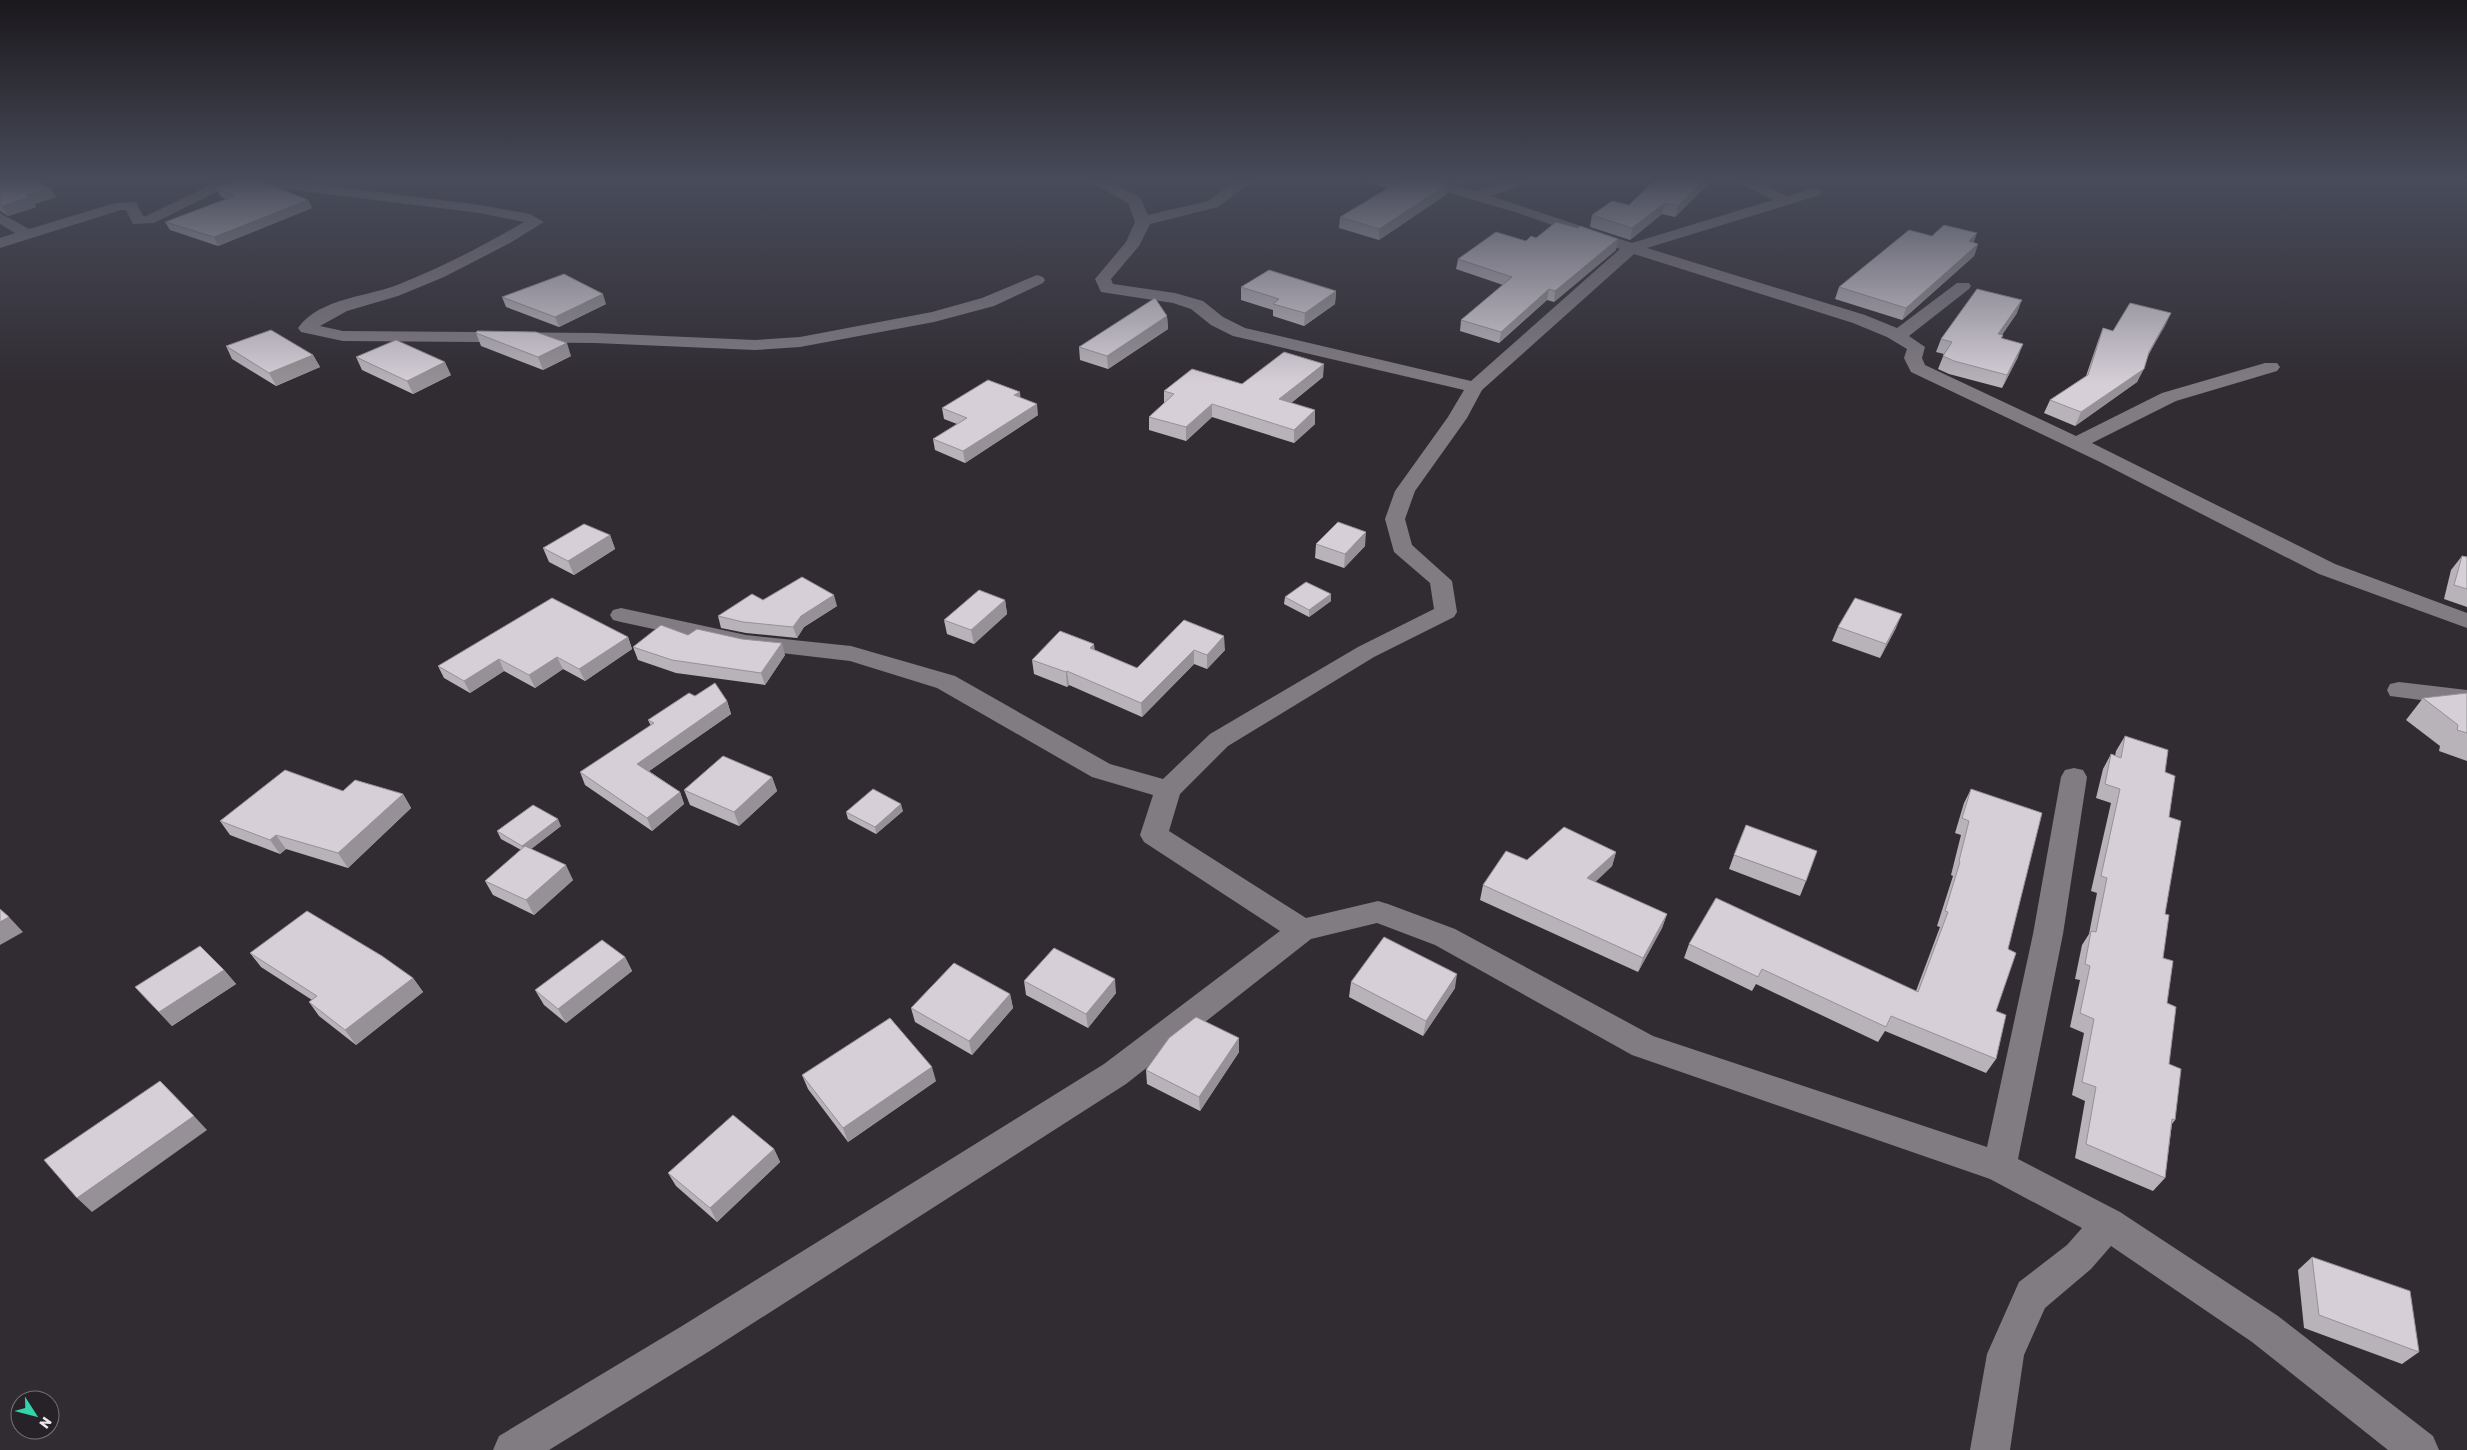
<svg xmlns="http://www.w3.org/2000/svg" width="2467" height="1450" viewBox="0 0 2467 1450" font-family="Rubik,sans-serif">
<style>
.lines{fill:none;stroke-linecap:round;stroke-linejoin:round}
.street{fill:#817b82;fill-rule:evenodd}
.wall{fill:#b8b2b9}
.shaded-wall{fill:#969196}
.building{fill:#d6cfd7;stroke:#969196}
</style>
<rect width="100%" height="100%" fill="#312c32"/>
<g class="lines">
<!-- street -->
<g class="street">
<path d="M219 181H238L154 223 133 224 126 210H121L0 248V238L15 233 0 224V213L29 229 115 203 136 202 143 216H146Z"/>
<path d="M246 181H290L480 205 530 214 544 222 510 243 444 277 398 296 347 311 320 326 343 331 595 333 755 340 800 337 932 312 982 298 1037 275 1043 277 1045 280 1043 283 994 306 934 322 800 347 755 350 595 343 343 341 301 332 298 328C320 297 370 297 402 283 444 266 485 245 524 222L480 213 253 185Z"/>
<path d="M1088 181H1107L1140 197 1148 215 1208 201 1236 181H1253L1218 207 1150 224 1139 246 1111 279 1113 284 1175 293 1203 301 1223 317 1245 328 1471 381 1620 249 1518 213 1420 184 1418 181H1441L1475 191 1506 181H1529L1527 184 1491 196 1632 243 1773 200 1735 181H1755L1787 196 1815 188 1820 189 1822 192 1820 195 1647 248 1865 315 1897 328 1957 283H1969L1971 286 1969 289 1909 336 1925 347 1922 358 1925 365 2076 436 2162 393 2265 363H2277L2280 367 2277 371 2176 401 2092 443 2335 564 2467 613V628L2319 574 2100 462 1911 372 1904 358 1907 349 1887 337 1853 323 1634 254 1482 390 1467 418 1415 491 1405 519 1412 545 1452 581 1457 612 1454 617 1374 657 1228 746 1180 794 1169 831 1306 918 1378 901 1388 904 1455 929 1653 1036 1987 1147 2033 934 2061 777 2065 770 2074 768 2083 770 2087 777 2063 934 2018 1159 2120 1212 2278 1316 2433 1436 2439 1450H2388L2252 1342 2111 1246 2091 1269 2045 1308 2024 1355 2010 1450H1970L1987 1354 2019 1282 2067 1245 2082 1228 1990 1179 1632 1055 1435 945 1377 923 1311 939 1126 1084 708 1352 549 1450H493L499 1436 682 1326 1104 1064 1280 931 1144 842 1140 835 1153 795 1092 777 937 688 850 661 746 649 621 622 613 620 610 615 613 610 621 608 746 635 851 646 955 676 1110 764 1163 779 1210 734 1358 647 1434 609 1430 583 1394 552 1385 519 1395 491 1448 417 1464 390 1233 336 1211 325 1191 309 1173 303 1101 292 1095 279 1126 242 1135 222 1128 203Z"/>
<path d="M2399 682 2467 690V706L2390 696 2387 690 2390 684Z"/>
</g>
</g>
<!-- wall -->
<g class="wall">
<path d="M0 181 50 188 56 197 34 204 36 207 8 216 0 211Z"/>
<path d="M1358 181H1440L1447 194 1379 240 1339 228 1340 217 1389 188Z"/>
<path d="M1448 181H1466L1461 185Z"/>
<path d="M1654 181H1711L1675 217 1662 214 1630 240 1590 227 1592 215 1629 205Z"/>
<path d="M216 188 308 200 312 208 218 246 170 230 165 222 226 199 221 197Z"/>
<path d="M1977 233 1973 243 1978 244 1974 256 1902 320 1835 299 1839 287 1932 236Z"/>
<path d="M1536 238 1616 250 1554 302 1547 300 1499 343 1460 331 1461 320 1503 285 1456 269 1458 259Z"/>
<path d="M1241 287 1336 291 1335 304 1304 326 1273 316V310L1241 300Z"/>
<path d="M502 297 606 304 559 327 506 307Z"/>
<path d="M2017 313 2002 335H2003L2002 338 2018 357 2002 388 1949 374 1938 369 1944 354 1936 352 1941 339Z"/>
<path d="M2171 313 2148 356 2137 382 2075 426 2044 413 2050 400 2086 376 2098 341 2103 328 2113 331Z"/>
<path d="M1167 316 1168 329 1108 369 1080 360 1079 347Z"/>
<path d="M476 333 571 356 543 370 481 346Z"/>
<path d="M226 346 313 355 320 367 276 386 232 359Z"/>
<path d="M356 357 451 375 413 394 362 370Z"/>
<path d="M1323 377 1291 403 1315 424 1294 443 1212 417 1186 441 1149 430V417L1164 403V391Z"/>
<path d="M1020 392V397L1038 415 965 463 935 450 933 439 957 424 944 419 942 408Z"/>
<path d="M610 535 615 549 574 575 549 562 543 548Z"/>
<path d="M1316 544 1365 546 1344 568 1315 558Z"/>
<path d="M2462 556 2467 557V607L2444 599 2451 570Z"/>
<path d="M1331 594V601L1309 617 1284 604 1285 597Z"/>
<path d="M763 600 837 606 804 627 797 638 746 633 721 628 718 616Z"/>
<path d="M1005 600 1007 614 974 644 947 634 944 620Z"/>
<path d="M1184 620 1225 650 1207 669 1194 664 1142 717 1069 685 1067 687 1034 674 1032 660 1095 650 1137 668Z"/>
<path d="M1838 627 1896 628 1880 658 1832 641Z"/>
<path d="M688 635 785 655 765 685 676 673 638 660 633 647Z"/>
<path d="M628 637 632 649 585 681 563 669 535 688 504 671 470 693 444 678 438 666Z"/>
<path d="M2467 693V761L2439 751 2440 746 2406 720 2423 698Z"/>
<path d="M695 696 727 701 731 714 649 771 680 792 684 804 652 831 585 785 580 772 651 726 648 720Z"/>
<path d="M2125 736 2165 772 2169 817 2163 958 2167 1003 2169 1064 2175 1120 2172 1124 2165 1178 2153 1191 2075 1158 2085 1101 2072 1095 2084 1033 2070 1027 2080 980 2075 979 2082 945 2089 934 2097 893 2091 891 2111 803 2096 798 2103 769 2111 754 2115 756 2116 751Z"/>
<path d="M772 777 777 791 739 826 690 805 684 790Z"/>
<path d="M1971 789 2008 949 1996 1011V1059L1986 1073 1885 1031 1878 1042 1756 984 1752 991 1684 958 1689 944 1916 991 1940 927 1937 926 1953 876 1951 875 1961 835 1955 833 1964 803Z"/>
<path d="M343 791 403 794 411 808 348 868 286 849 280 854 230 835 220 821Z"/>
<path d="M903 811 876 834 848 819 846 812Z"/>
<path d="M561 826 531 849 573 880 534 915 493 895 485 881 521 850 501 839 497 831Z"/>
<path d="M1616 852 1612 866 1595 882 1667 914 1662 928 1638 972 1480 900 1483 885 1527 860Z"/>
<path d="M1734 855 1806 881 1800 896 1729 869Z"/>
<path d="M250 953 413 978 423 992 356 1045 319 1016 309 1002 312 1000 261 967Z"/>
<path d="M625 957 632 971 566 1023 544 1005 535 990Z"/>
<path d="M224 970 236 984 172 1026 135 987Z"/>
<path d="M1024 981 1116 993 1088 1028 1026 995Z"/>
<path d="M1351 982 1455 988 1423 1036 1349 997Z"/>
<path d="M1010 994 1013 1008 972 1055 915 1022 911 1008Z"/>
<path d="M1239 1052 1200 1111 1147 1084 1146 1070Z"/>
<path d="M802 1075 936 1081 848 1142 808 1089Z"/>
<path d="M774 1149 780 1162 717 1222 676 1186 668 1173Z"/>
<path d="M2312 1257 2419 1352 2402 1364 2304 1328 2298 1270Z"/>
</g>
<!-- shaded-wall -->
<g class="shaded-wall">
<path d="M1461 181H1466L1461 185Z"/>
<path d="M1703 181H1711L1675 217 1678 206Z"/>
<path d="M1448 184 1447 194 1379 240V229Z"/>
<path d="M50 188 56 197 34 204 36 207 8 216 2 206 26 195Z"/>
<path d="M308 200 312 208 218 246 214 237Z"/>
<path d="M1665 203 1662 214 1630 240 1632 228Z"/>
<path d="M1977 233 1973 244 1969 241Z"/>
<path d="M1618 239 1616 250 1554 302 1555 291Z"/>
<path d="M1978 244 1974 256 1902 320 1906 308Z"/>
<path d="M1549 289 1547 300 1499 343 1501 332Z"/>
<path d="M1336 291 1335 304 1304 326 1305 313Z"/>
<path d="M603 294 606 304 559 327 555 317Z"/>
<path d="M2022 300 2017 313 1993 347 1998 334Z"/>
<path d="M2171 313 2165 326 2142 365 2149 352Z"/>
<path d="M1167 316 1168 329 1108 369 1107 356Z"/>
<path d="M567 343 571 356 543 370 538 357Z"/>
<path d="M2023 344 2018 357 2002 388 2007 375Z"/>
<path d="M313 355 320 367 276 386 269 373Z"/>
<path d="M445 362 451 375 413 394 407 381Z"/>
<path d="M1324 364 1323 377 1279 413V399Z"/>
<path d="M2144 369 2137 382 2075 426 2081 412Z"/>
<path d="M1020 392 1021 403 1014 395Z"/>
<path d="M1037 404 1038 415 965 463 963 451Z"/>
<path d="M1212 404V417L1186 441V427Z"/>
<path d="M1315 410V424L1294 443V430Z"/>
<path d="M1366 532 1365 546 1344 568 1345 554Z"/>
<path d="M610 535 615 549 574 575 568 561Z"/>
<path d="M1331 594V601L1309 617V610Z"/>
<path d="M834 595 837 606 804 627 797 638 793 627 801 616Z"/>
<path d="M1005 600 1007 614 974 644 971 630Z"/>
<path d="M1902 614 1896 628 1880 658 1886 644Z"/>
<path d="M1224 636 1225 650 1207 669V655Z"/>
<path d="M628 637 632 649 585 681 579 669Z"/>
<path d="M782 643 785 655 765 685 761 673Z"/>
<path d="M1094 644 1096 658 1090 648Z"/>
<path d="M1194 650V664L1142 717 1141 703Z"/>
<path d="M557 657 563 669 535 688 529 675Z"/>
<path d="M499 659 504 671 470 693 464 681Z"/>
<path d="M1067 671 1069 685 1067 687 1066 672Z"/>
<path d="M727 701 731 714 642 776 637 764Z"/>
<path d="M772 777 777 791 739 826 734 812Z"/>
<path d="M680 792 684 804 652 831 647 818Z"/>
<path d="M403 794 411 808 348 868 338 853Z"/>
<path d="M901 804 903 811 876 834 875 827Z"/>
<path d="M558 819 561 826 526 853 522 846Z"/>
<path d="M276 835 286 849 280 854 270 840Z"/>
<path d="M1616 852 1612 866 1584 893 1587 878Z"/>
<path d="M566 865 573 880 534 915 526 900Z"/>
<path d="M1667 914 1662 928 1638 972 1643 958Z"/>
<path d="M9 917 23 932 0 945V922Z"/>
<path d="M625 957 632 971 566 1023 558 1009Z"/>
<path d="M224 970 236 984 172 1026 159 1012Z"/>
<path d="M1457 974 1455 988 1423 1036 1426 1021Z"/>
<path d="M413 978 423 992 356 1045 345 1030Z"/>
<path d="M1115 979 1116 993 1088 1028 1086 1014Z"/>
<path d="M1010 994 1013 1008 972 1055 969 1041Z"/>
<path d="M1239 1038V1052L1200 1111 1199 1097Z"/>
<path d="M932 1067 936 1081 848 1142 843 1128Z"/>
<path d="M194 1116 207 1130 92 1212 77 1198Z"/>
<path d="M774 1149 780 1162 717 1222 710 1208Z"/>
</g>
<!-- building -->
<g class="building">
<path d="M0 181H36L50 188 26 195 30 197 2 206 0 204Z"/>
<path d="M238 181H262L308 200 214 237 165 222 234 196 216 188Z"/>
<path d="M1400 181H1440L1448 184 1379 229 1340 217Z"/>
<path d="M1654 181H1703L1678 206 1665 203 1632 228 1592 215 1612 201 1629 205Z"/>
<path d="M1556 222 1578 228 1580 226 1618 239 1555 291 1549 289 1501 332 1461 320 1512 277 1458 259 1496 232 1526 241 1531 236 1536 238Z"/>
<path d="M1944 225 1977 233 1969 241 1978 244 1906 308 1839 287 1909 230 1932 236Z"/>
<path d="M1269 270 1336 291 1305 313 1273 304 1279 299 1241 287Z"/>
<path d="M564 274 603 294 555 317 502 297Z"/>
<path d="M1977 289 2022 300 1998 334 2003 335 2001 338 2023 344 2007 375 1954 361 1943 356 1952 342 1941 339Z"/>
<path d="M1155 298 1167 316 1107 356 1079 347Z"/>
<path d="M2130 303 2171 313 2149 352 2144 369 2081 412 2050 400 2088 375 2103 328 2113 331Z"/>
<path d="M271 330 313 355 269 373 226 346Z"/>
<path d="M477 331 536 332 567 343 538 357 476 333Z"/>
<path d="M396 340 445 362 407 381 356 357Z"/>
<path d="M1284 352 1324 364 1279 399 1315 410 1294 430 1212 404 1186 427 1149 417 1174 394 1164 391 1192 369 1242 384Z"/>
<path d="M988 380 1020 392 1014 395 1037 404 963 451 933 439 967 418 942 408Z"/>
<path d="M1338 522 1366 532 1345 554 1316 544Z"/>
<path d="M584 524 610 535 568 561 543 548Z"/>
<path d="M2462 556 2467 557V589L2454 585Z"/>
<path d="M802 577 834 595 801 616 793 627 743 622 718 616 752 594 763 600Z"/>
<path d="M1306 582 1331 594 1309 610 1285 597Z"/>
<path d="M979 590 1005 600 971 630 944 620Z"/>
<path d="M552 598 628 637 579 669 557 657 529 675 499 659 464 681 438 666Z"/>
<path d="M1855 598 1902 614 1886 644 1838 627Z"/>
<path d="M1184 620 1224 636 1207 655 1194 650 1141 703 1067 671 1066 672 1032 660 1060 631 1094 644 1090 648 1137 668Z"/>
<path d="M661 625 688 635 697 629 742 639 782 643 761 673 672 660 633 647Z"/>
<path d="M715 683 727 701 637 764 680 792 647 818 580 772 654 723 648 720 689 693 695 696Z"/>
<path d="M2467 693V733L2457 730 2458 725 2423 698Z"/>
<path d="M2125 736 2168 750 2165 772 2175 776 2169 817 2181 821 2165 914 2169 915 2163 958 2173 961 2167 1003 2176 1007 2169 1064 2181 1069 2175 1120 2172 1119 2165 1178 2086 1144 2096 1087 2082 1082 2094 1019 2080 1013 2090 966 2085 964 2091 931 2096 932 2107 878 2101 876 2120 789 2105 784 2111 754 2121 758Z"/>
<path d="M723 756 772 777 734 812 684 790Z"/>
<path d="M285 770 343 791 355 780 403 794 338 853 276 835 270 840 220 821Z"/>
<path d="M873 789 901 804 875 827 846 812Z"/>
<path d="M1971 789 2042 813 2008 949 2016 953 1996 1011 2006 1015 1996 1059 1891 1016 1886 1027 1762 969 1758 977 1689 944 1716 898 1918 992 1948 912 1945 911 1960 862 1959 861 1969 821 1962 818Z"/>
<path d="M533 805 558 819 522 846 497 831Z"/>
<path d="M1746 825 1817 851 1806 881 1734 855Z"/>
<path d="M1564 827 1616 852 1587 878 1667 914 1643 958 1483 885 1506 851 1527 860Z"/>
<path d="M525 846 566 865 526 900 485 881Z"/>
<path d="M0 909 9 917 0 922Z"/>
<path d="M307 911 382 956 413 978 345 1030 309 1002 317 996 250 953Z"/>
<path d="M1384 937 1457 974 1426 1021 1351 982Z"/>
<path d="M602 940 625 957 558 1009 535 990Z"/>
<path d="M200 946 224 970 159 1012 135 987Z"/>
<path d="M1054 948 1115 979 1086 1014 1024 981Z"/>
<path d="M954 963 1010 994 969 1041 911 1008Z"/>
<path d="M1196 1017 1239 1038 1199 1097 1146 1070 1169 1038Z"/>
<path d="M890 1018 932 1067 843 1128 802 1075Z"/>
<path d="M160 1081 194 1116 77 1198 44 1160Z"/>
<path d="M733 1115 774 1149 710 1208 668 1173Z"/>
<path d="M2312 1257 2410 1291 2419 1352 2319 1315Z"/>
</g>
<!-- sky -->
<linearGradient id="sky" x2="0" y2="1"><stop stop-color="#1b181c"/><stop offset="0.47" stop-color="#484b5a"/><stop offset="1" stop-color="#484b5a" stop-opacity="0"/></linearGradient>
<rect width="2467" height="384" fill="url(#sky)"/>
<!-- north arrow -->
<g transform="translate(35 1415) rotate(126)"><circle r="24" fill="#272228" stroke="#757176"/>
<path d="M0-4L9 19L0 12L-9 19Z" fill="#32d4a9"/>
<text y="-8" font-size="14" font-weight="bold" text-anchor="middle" fill="#ebe8ec">N</text>
</g>
</svg>
